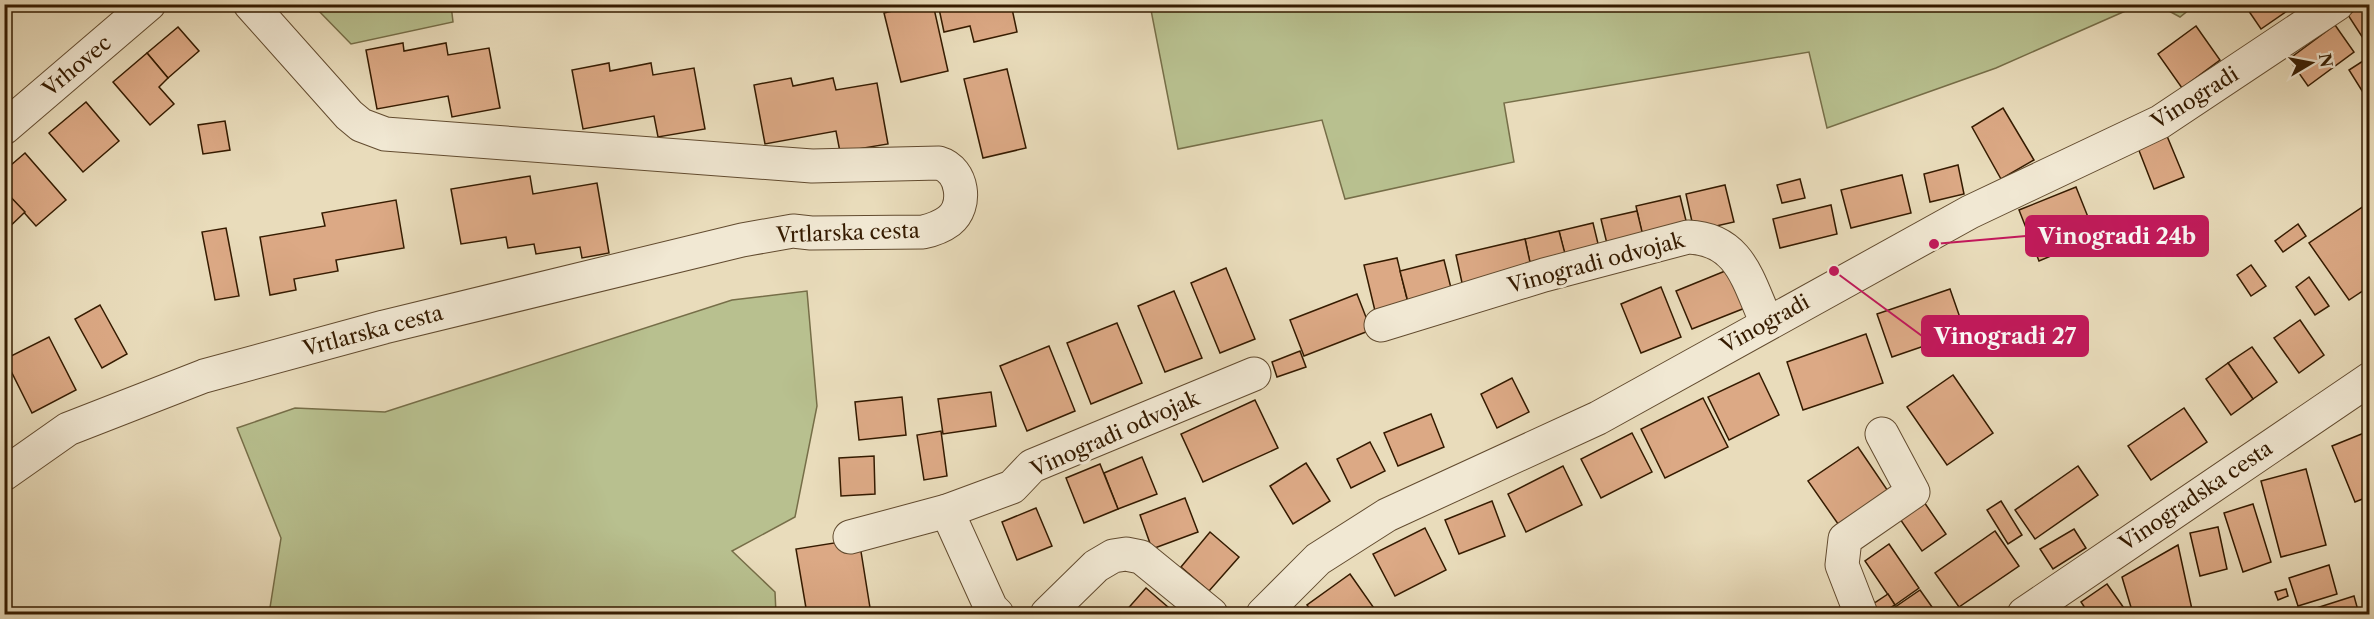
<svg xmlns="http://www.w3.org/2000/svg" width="2374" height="619" viewBox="0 0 2374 619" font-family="'Libre Caslon Text',serif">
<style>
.green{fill:#b8c08f;stroke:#766e48;stroke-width:1.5}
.building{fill:#dca985;stroke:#351b00;stroke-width:1.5}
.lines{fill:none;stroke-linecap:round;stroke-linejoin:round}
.minor-casing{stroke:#624b2f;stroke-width:35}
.minor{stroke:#f1e8d3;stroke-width:33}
.labels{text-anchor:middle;stroke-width:6;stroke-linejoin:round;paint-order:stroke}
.street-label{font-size:21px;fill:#351b00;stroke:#f1e8d3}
.leader{fill:none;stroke:#c2185b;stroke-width:2}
.callout-dot{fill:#c2185b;stroke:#f1e8d3;stroke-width:2}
.callout{fill:#c2185b;stroke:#c2185b;stroke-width:2}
.callout-label{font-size:22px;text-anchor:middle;font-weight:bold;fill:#fff}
</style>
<rect width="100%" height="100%" fill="#e9dcbb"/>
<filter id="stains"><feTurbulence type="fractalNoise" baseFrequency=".00333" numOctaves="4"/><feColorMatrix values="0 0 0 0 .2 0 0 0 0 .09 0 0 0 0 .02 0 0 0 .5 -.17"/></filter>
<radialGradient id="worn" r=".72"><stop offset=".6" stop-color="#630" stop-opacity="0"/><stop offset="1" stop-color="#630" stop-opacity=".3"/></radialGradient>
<!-- green -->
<g class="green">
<path d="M313 5H451L453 22 351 44Z"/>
<path d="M1150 5V4L2139 5 1996 68 1827 128 1809 52 1504 103 1514 162 1345 199 1322 120 1178 149Z"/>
<path d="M2158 5H2195L2180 17Z"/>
<path d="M807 291 817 406 795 517 732 551 775 592 776 614H269L281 538 237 428 295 408 385 412 732 300Z"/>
</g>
<!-- building -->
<g class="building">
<path d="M920 4H933L948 71 901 82 884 13Z"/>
<path d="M938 4H1011L1017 32 974 42 970 26 944 32Z"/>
<path d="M2244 4H2287L2290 9 2261 29Z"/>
<path d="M2364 4H2370V49L2348 15Z"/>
<path d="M2335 25 2354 52 2308 86 2289 59Z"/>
<path d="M2196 26 2220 60 2182 88 2158 54Z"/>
<path d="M178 27 199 51 168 78 147 53Z"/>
<path d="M403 43 404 51 446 43 448 55 489 48 500 108 452 117 448 96 377 109 366 50Z"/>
<path d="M147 53 168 78 159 87 174 104 150 125 113 82Z"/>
<path d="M2366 59 2370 64V90L2364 94 2349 70Z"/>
<path d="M609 63 610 71 651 63 653 75 694 68 705 129 658 137 654 116 583 129 572 70Z"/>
<path d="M1007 69 1026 148 983 158 964 79Z"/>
<path d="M791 78 793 86 833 78 836 90 877 83 888 144 840 152 836 131 765 144 754 85Z"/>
<path d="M86 102 119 141 83 172 49 133Z"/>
<path d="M2003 108 2034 160 2001 179 1972 127Z"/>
<path d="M225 121 230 150 203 154 198 125Z"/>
<path d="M2167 136 2184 177 2154 189 2138 148Z"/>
<path d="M25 153 66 200 36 226 4 190V171Z"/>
<path d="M1958 165 1964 194 1930 202 1924 174Z"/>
<path d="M1902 175 1911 213 1851 228 1841 190Z"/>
<path d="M530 176 533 194 597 183 609 253 582 258 580 247 536 254 534 244 508 248 506 237 461 244 451 189Z"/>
<path d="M1800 179 1805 198 1782 203 1777 185Z"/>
<path d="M1725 185 1734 222 1694 231 1686 194Z"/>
<path d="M2076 187 2096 237 2039 261 2019 210Z"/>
<path d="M4 190 25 212 4 232Z"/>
<path d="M1680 196 1689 233 1644 243 1636 206Z"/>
<path d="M396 200 404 248 336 260 338 271 294 279 296 290 270 295 260 237 325 226 322 213Z"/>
<path d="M2370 202V286L2349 300 2309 243Z"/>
<path d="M1831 205 1837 234 1780 248 1773 219Z"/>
<path d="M1637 211 1645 244 1609 252 1601 219Z"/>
<path d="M1593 223 1601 256 1567 264 1559 231Z"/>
<path d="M2298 224 2306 236 2283 252 2275 241Z"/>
<path d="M226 228 239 296 215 300 202 232Z"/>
<path d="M1559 231 1568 265 1532 273 1525 239Z"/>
<path d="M1525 239 1533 276 1464 292 1456 255Z"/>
<path d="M1397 258 1409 307 1376 315 1364 265Z"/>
<path d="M1444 260 1452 292 1408 302 1400 271Z"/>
<path d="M2251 265 2266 286 2251 296 2237 275Z"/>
<path d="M1226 268 1255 339 1220 353 1191 283Z"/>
<path d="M1730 269 1745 308 1692 329 1676 291Z"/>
<path d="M2309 277 2329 306 2315 315 2296 287Z"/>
<path d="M1661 287 1681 337 1641 353 1621 304Z"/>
<path d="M1950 289 1965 332 1892 357 1877 314Z"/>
<path d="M1174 291 1202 358 1165 372 1138 306Z"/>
<path d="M1357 294 1371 330 1304 356 1290 320Z"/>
<path d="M100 305 127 354 102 368 75 319Z"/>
<path d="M2300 320 2324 355 2299 373 2274 338Z"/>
<path d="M1117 323 1142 383 1091 404 1067 343Z"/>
<path d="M1866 334 1883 383 1803 410 1787 362Z"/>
<path d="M49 337 76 390 32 413 5 359Z"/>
<path d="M1049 346 1075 411 1027 431 1000 366Z"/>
<path d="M2252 347 2277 382 2253 399 2228 363Z"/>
<path d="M1300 351 1306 367 1277 377 1272 362Z"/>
<path d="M2228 363 2253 399 2231 415 2206 379Z"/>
<path d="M1759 373 1779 415 1729 440 1708 397Z"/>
<path d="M1953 375 1993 433 1947 465 1907 407Z"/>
<path d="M1512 378 1529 412 1497 428 1481 394Z"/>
<path d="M991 392 996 426 943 434 938 399Z"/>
<path d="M902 397 906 435 859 440 855 402Z"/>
<path d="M1703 398 1728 447 1665 478 1641 429Z"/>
<path d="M1255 400 1278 448 1203 482 1181 434Z"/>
<path d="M2184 408 2207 442 2151 480 2128 446Z"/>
<path d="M1431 414 1444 447 1398 466 1384 433Z"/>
<path d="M941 431 947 476 924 480 917 435Z"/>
<path d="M1632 433 1652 472 1601 498 1581 459Z"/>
<path d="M2364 433 2370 446V496L2355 502 2332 446Z"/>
<path d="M1370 442 1385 471 1351 488 1337 459Z"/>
<path d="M1858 447 1892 497 1843 531 1808 481Z"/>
<path d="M874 456 875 494 841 496 839 458Z"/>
<path d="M1142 457 1157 494 1118 509 1104 473Z"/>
<path d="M1306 463 1330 501 1293 524 1270 486Z"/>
<path d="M1100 464 1118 509 1084 523 1066 478Z"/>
<path d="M1563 466 1582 505 1526 532 1508 494Z"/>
<path d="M2078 466 2098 495 2035 539 2015 510Z"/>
<path d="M2306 469 2326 545 2281 557 2261 481Z"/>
<path d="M1185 498 1198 532 1152 549 1140 515Z"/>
<path d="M1492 501 1505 536 1459 554 1445 520Z"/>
<path d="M2001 501 2022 535 2008 544 1987 510Z"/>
<path d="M1924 502 1946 534 1922 551 1900 519Z"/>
<path d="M2253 504 2271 562 2243 572 2224 513Z"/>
<path d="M1036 508 1052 546 1017 560 1002 522Z"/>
<path d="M2218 527 2227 569 2200 576 2190 533Z"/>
<path d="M1425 528 1446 570 1395 596 1373 554Z"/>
<path d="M2074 529 2086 548 2053 569 2040 549Z"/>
<path d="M1995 531 2019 566 1959 607 1935 573Z"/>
<path d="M1210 532 1239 557 1209 591 1181 567Z"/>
<path d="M859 539 871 614H807L796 549Z"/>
<path d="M1889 544 1919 588 1895 605 1865 561Z"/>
<path d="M2178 545 2193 614H2133L2122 577Z"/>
<path d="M2329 565 2337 594 2298 606 2289 578Z"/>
<path d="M1350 574 1376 611 1372 614H1314L1307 605Z"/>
<path d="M2107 584 2126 611 2120 614H2089L2081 602Z"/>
<path d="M1146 588 1176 614 1124 613Z"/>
<path d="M2286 589 2288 596 2278 600 2275 592Z"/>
<path d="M1920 590 1937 614H1885Z"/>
<path d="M1888 594 1895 605 1880 614H1872L1867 608Z"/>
<path d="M2354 596 2359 614H2311L2310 610Z"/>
<path d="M1617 608 1618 614H1604L1603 610Z"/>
<path d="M1601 610V614H1588V612Z"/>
</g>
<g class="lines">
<defs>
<g id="minor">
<path d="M4 128 149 4"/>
<path d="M1381 325 1544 275 1688 237C1741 239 1748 282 1767 323"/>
<path d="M4 474 68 429 204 376 384 327 742 240 793 231 811 233 923 232C932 230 941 227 949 221 968 206 963 170 939 163L812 166 385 134 361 125 349 115 250 4"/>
<path d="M947 511 991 608 997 614"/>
<path d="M850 537 947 511 1012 487 1032 466 1254 374"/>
<path d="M1047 614 1096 566 1113 556 1126 554 1141 557 1211 614"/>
<path d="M1263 614 1318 559 1387 515 1598 418 1970 212 2160 122 2337 4"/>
<path d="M1861 614 1842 565 1845 539 1913 492 1882 434"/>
<path d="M2024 614 2370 379"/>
</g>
</defs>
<!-- minor casing -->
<use href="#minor" class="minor-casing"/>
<!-- minor -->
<use href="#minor" class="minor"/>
</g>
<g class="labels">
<!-- street labels -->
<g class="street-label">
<text transform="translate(77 66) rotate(-40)" y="7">Vrhovec</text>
<text transform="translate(2195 98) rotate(-32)" y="7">Vinogradi</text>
<text transform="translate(848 233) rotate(-2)" y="7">Vrtlarska cesta</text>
<text transform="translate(1596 263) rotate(-15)" y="7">Vinogradi odvojak</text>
<text transform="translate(1765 324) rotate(-29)" y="7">Vinogradi</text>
<text transform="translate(373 331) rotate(-15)" y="7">Vrtlarska cesta</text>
<text transform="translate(1115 434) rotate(-24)" y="7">Vinogradi odvojak</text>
<text transform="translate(2196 496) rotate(-34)" y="7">Vinogradska cesta</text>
</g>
</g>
<!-- callouts -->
<path class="leader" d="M1934 244L2026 236M1834 271L1922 336"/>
<g class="callout-dot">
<circle cx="1934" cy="244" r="6"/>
<circle cx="1834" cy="271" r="6"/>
</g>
<g class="callout">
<rect x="2026" y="216" width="182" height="40" rx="6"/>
<rect x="1922" y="316" width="166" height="40" rx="6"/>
</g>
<g class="callout-label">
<text x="2117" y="244">Vinogradi 24b</text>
<text x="2005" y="344">Vinogradi 27</text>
</g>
<!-- margin -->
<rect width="2374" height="619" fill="none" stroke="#e9dcbb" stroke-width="24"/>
<rect x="6" y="6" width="2362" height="607" fill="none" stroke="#351b00" stroke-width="3"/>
<rect x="12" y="12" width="2350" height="595" fill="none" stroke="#351b00" stroke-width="1.5"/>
<!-- north arrow -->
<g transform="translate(2311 63) rotate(80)" stroke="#f1e8d3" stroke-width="4.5" paint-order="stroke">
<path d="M0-4.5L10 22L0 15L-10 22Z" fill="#351b00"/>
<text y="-9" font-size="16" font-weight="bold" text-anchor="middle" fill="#351b00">N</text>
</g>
<rect width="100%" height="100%" filter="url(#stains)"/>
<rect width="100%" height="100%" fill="url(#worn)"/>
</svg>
